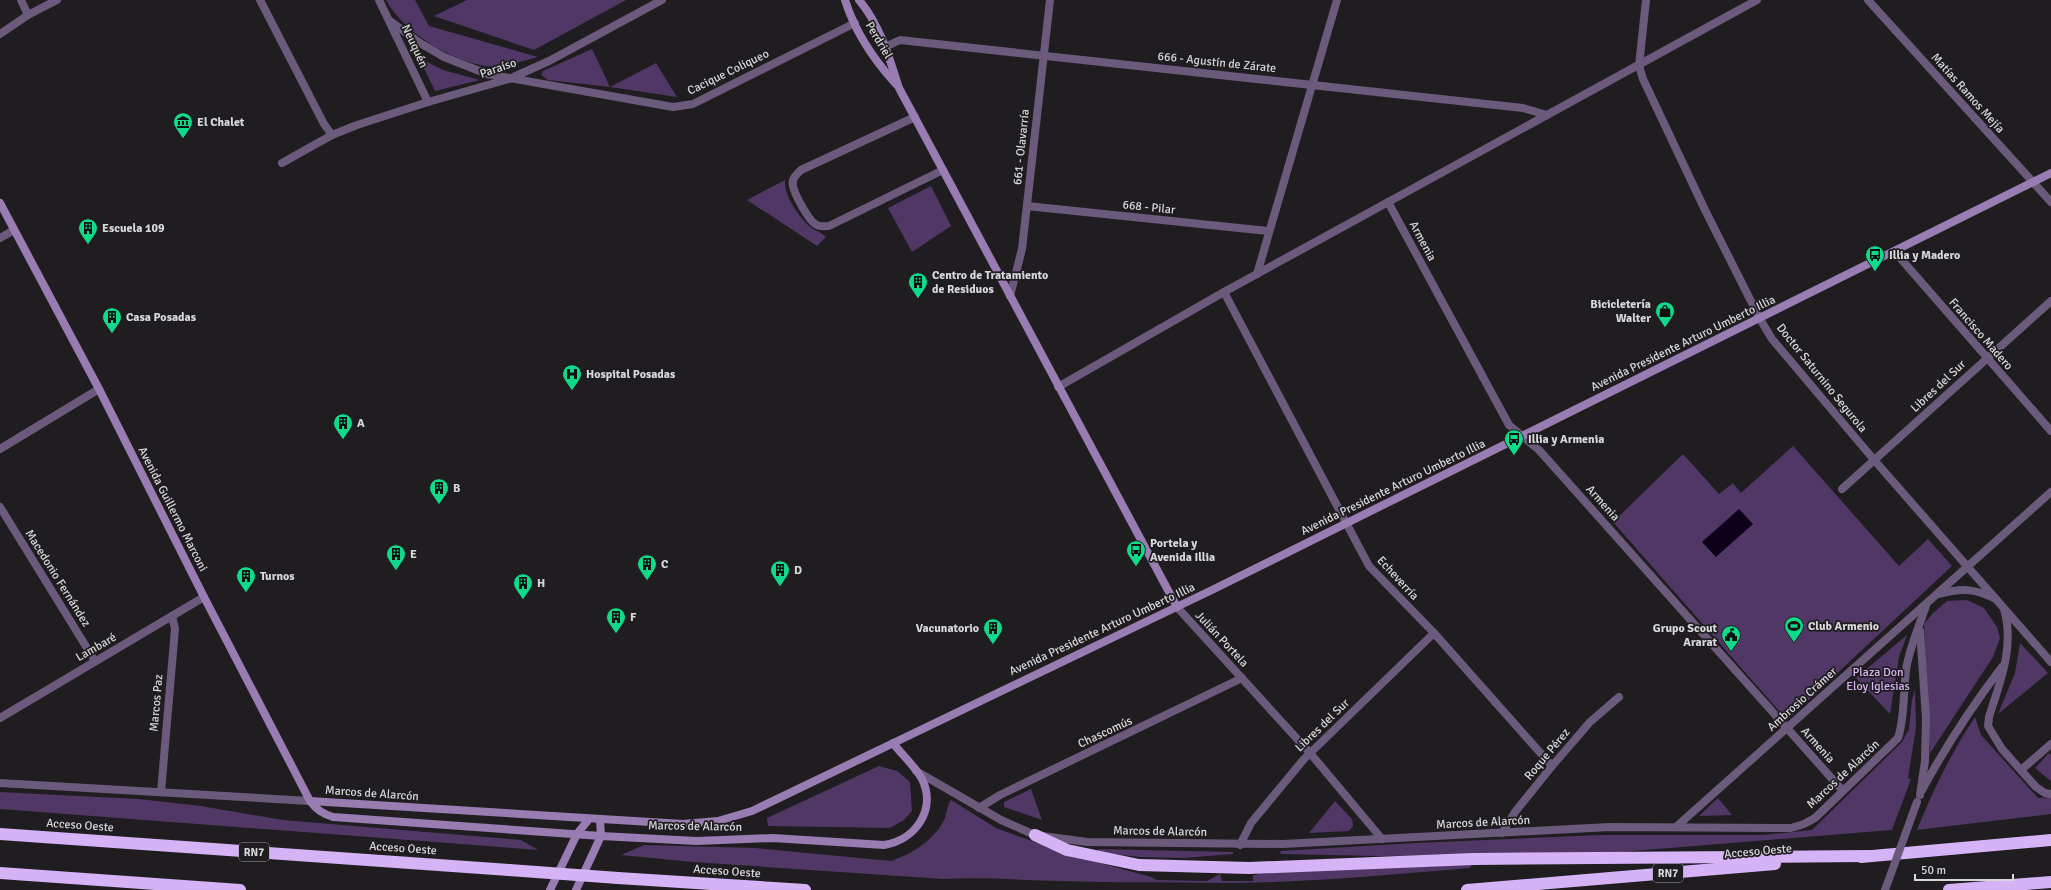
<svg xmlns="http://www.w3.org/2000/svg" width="2051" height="890" viewBox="0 0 2051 890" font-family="Signika,sans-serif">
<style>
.green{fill:#503765}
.water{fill:#0d001a}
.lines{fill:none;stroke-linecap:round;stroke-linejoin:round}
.minor{stroke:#6c5a7c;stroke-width:8}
.tertiary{stroke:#6c5a7c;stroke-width:8}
.secondary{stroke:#987cb2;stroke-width:8}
.motorway{stroke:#d6b2f7;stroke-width:12}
.tertiary-bridge{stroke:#6c5a7c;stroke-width:8}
.motorway-bridge{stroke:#d6b2f7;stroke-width:12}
.labels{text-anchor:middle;stroke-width:3.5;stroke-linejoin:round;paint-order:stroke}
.shield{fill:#1f1d20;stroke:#a09fa2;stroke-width:1}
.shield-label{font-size:11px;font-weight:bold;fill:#d8d7da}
.street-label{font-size:12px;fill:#d8d7da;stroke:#1f1d20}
.poi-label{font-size:12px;font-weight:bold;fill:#d8d7da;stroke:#1f1d20;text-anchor:start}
.park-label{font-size:12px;fill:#d7b6f6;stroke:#1f1d20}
</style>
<rect width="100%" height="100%" fill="#1f1d20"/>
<!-- green -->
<g class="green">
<path d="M386 0H415L429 26 538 57C522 61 503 68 486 66 451 61 403 32 386 0Z"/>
<path d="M467 0H626L534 50 434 16Z"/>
<path d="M592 49 610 87 656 63 677 97 610 87 548 80 541 75 543 71Z"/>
<path d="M419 58 443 70 480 80 435 91Z"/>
<path d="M785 180C784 195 797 214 808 225 813 230 821 232 826 237L817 246 747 200Z"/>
<path d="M931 186 951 226 912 252 888 208Z"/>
<path d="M1793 446 1899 566 1928 539 1952 566 1787 720 1613 522 1683 454 1719 494 1733 483 1741 493Z"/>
<path d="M1967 600 1984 608 1997 627 2000 638 1993 657 1930 753 1924 624 1933 613 1947 601Z"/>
<path d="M1907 635 1899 657 1890 714 1856 678Z"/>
<path d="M2020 643 2048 673 1998 714 2015 673Z"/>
<path d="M1915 689 1916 728 1908 778 1911 779 1892 830 1596 854 1380 856 1281 854 1280 851 1416 843 1601 835H1764L1812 830 1902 742 1909 729 1912 700Z"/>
<path d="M1975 717 1981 735 2038 798 2051 797V814L1917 830C1934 788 1950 755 1975 717Z"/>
<path d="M2049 753 2051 755V781L2035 768Z"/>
<path d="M879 766 897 771 910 782 912 811 904 820 890 828 768 826 767 818Z"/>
<path d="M1031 789 1042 820 1004 807V802Z"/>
<path d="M0 792 139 799 201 806 283 820 521 840 538 850 0 809Z"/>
<path d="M1718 798 1732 815 1699 816Z"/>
<path d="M951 800 996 828 1068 854 1151 877 1157 880 1207 881 1220 874 1222 881H1253V875H1257V870L1469 864 1472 866 1469 868C1387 875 1304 883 1221 883 1168 882 1114 883 1061 881 1021 880 982 877 943 879L693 862 621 855 644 845 755 848 891 861C912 854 936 839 945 818 947 812 947 806 951 800Z"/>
<path d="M1335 801 1352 819 1353 826 1349 831 1309 833Z"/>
<path d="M1098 849 1233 852V854L1183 858 1140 857 1098 852Z"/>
</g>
<!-- water -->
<path class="water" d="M1739 509 1753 524 1716 557 1702 542Z"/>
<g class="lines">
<!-- minor -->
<g class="minor">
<path d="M21 0 28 15"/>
<path d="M260 0 324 124 332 135"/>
<path d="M379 0 428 102"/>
<path d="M1646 0 1639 66 1643 79 1705 210 1760 319 1772 339 1875 461 2051 662"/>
<path d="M1868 0 2051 202"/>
<path d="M390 21 420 43 444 57 487 74 673 107 693 104 855 23"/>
<path d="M0 34 28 15 57 0"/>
<path d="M885 47 900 40 1523 108 1547 115"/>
<path d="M915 117 801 170C796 175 791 179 793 186 795 195 809 222 817 225 820 227 825 226 829 226L943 170"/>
<path d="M282 163 332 135 357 125 428 102 509 79 549 61 662 0"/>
<path d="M1388 202 1509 425 1539 450 1843 791"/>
<path d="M1027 206 1268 231"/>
<path d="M0 238 14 230"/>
<path d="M1895 252 2051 431"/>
<path d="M1257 274 1337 0"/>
<path d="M1224 292 1369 566 1434 633 1552 766"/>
<path d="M1058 387 1224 292 1757 0"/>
<path d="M0 449 99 389"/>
<path d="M1842 489 2051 301"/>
<path d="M0 507 95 661"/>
<path d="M1177 607 1310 753 1382 839"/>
<path d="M0 718 204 597"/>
<path d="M2021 770 2051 744"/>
<path d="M161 792 175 629 172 616"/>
<path d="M979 808 1000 795 1242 678"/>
<path d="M1676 827 2051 492"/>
<path d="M1502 833 1515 812 1552 766 1590 722 1619 697"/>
<path d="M1240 845 1251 823 1304 759 1434 633"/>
</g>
<!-- tertiary -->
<g class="tertiary">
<path d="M1010 296 1022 249 1050 0"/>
<path d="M1938 594C1962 588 1973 588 1996 599"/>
<path d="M2004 609C2015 646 2000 682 1989 717L1988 726 2002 749 2036 787 2045 793 2051 794"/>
<path d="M1920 631 1926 718 1925 761 1920 795"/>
<path d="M916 771 1001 820 1035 835 1087 842 1283 844 1610 827 1791 828 1804 824 1815 818 1898 738C1905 717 1903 693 1906 670 1909 649 1919 626 1926 606"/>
<path d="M0 783 310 801"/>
<path d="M1922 790C1946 746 1972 706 2002 667"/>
</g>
<!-- secondary -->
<g class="secondary">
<path d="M845 0C855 32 874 60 896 84"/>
<path d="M859 0C880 25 889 57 899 88L1177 607"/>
<path d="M0 203 99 389 204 597 310 801C317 810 323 814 333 817L601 836 697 841 773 838 884 845C915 840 937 810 922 779 915 766 902 755 893 743"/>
<path d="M310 801 683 824 718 821 752 811 1214 589 2051 173"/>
<path d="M550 890 577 834 589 819"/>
<path d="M576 890 601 836 600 820"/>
</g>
<!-- motorway -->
<g class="motorway">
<path d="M0 834 509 870"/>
<path d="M1035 835 1067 850 1139 865 1249 868 1473 859 1868 856"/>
<path d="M1861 857 2051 840"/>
<path d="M0 873 240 890"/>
<path d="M618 878 805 890"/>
<path d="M1467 890 1775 864"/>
<path d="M1949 890 2051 882"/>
</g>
<!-- tertiary-bridge -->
<path class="tertiary-bridge" d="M1885 890 1917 802"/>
<!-- motorway-bridge -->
<path class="motorway-bridge" d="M509 870 618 878"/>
</g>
<!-- icons -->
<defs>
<symbol id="museum-pin" viewBox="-11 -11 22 30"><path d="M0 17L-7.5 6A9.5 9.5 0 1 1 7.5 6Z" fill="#10d98a" stroke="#1f1d20"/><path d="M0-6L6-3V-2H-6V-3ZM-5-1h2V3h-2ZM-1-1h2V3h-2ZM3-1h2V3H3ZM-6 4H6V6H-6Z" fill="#111"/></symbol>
<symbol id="building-pin" viewBox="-11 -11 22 30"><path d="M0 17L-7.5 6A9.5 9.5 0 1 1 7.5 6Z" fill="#10d98a" stroke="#1f1d20"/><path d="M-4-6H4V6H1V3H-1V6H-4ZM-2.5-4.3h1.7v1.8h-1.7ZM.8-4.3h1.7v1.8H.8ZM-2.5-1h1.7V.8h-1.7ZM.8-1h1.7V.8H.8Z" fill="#111"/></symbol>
<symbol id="bus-pin" viewBox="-11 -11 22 30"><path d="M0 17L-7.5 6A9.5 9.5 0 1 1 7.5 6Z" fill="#10d98a" stroke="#1f1d20"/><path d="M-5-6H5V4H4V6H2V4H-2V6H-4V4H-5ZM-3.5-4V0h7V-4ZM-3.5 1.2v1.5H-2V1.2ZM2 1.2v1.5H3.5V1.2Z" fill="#111"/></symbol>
<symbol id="shop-pin" viewBox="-11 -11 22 30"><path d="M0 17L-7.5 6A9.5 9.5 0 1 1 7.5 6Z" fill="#10d98a" stroke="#1f1d20"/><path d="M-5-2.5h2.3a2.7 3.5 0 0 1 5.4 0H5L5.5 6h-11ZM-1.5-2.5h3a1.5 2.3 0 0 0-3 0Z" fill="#111"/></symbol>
<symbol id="hospital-pin" viewBox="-11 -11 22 30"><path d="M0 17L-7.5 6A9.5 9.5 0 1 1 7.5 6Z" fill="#10d98a" stroke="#1f1d20"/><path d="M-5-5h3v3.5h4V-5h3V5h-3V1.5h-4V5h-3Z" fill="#111"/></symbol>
<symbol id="stadium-pin" viewBox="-11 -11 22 30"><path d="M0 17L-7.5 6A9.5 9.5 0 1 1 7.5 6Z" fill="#10d98a" stroke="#1f1d20"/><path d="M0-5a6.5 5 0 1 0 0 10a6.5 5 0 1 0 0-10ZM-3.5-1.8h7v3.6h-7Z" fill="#111"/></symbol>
<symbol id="civic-pin" viewBox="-11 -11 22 30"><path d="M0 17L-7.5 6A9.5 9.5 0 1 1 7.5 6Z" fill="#10d98a" stroke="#1f1d20"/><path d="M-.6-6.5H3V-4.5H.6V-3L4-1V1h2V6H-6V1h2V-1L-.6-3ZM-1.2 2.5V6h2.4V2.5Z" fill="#111"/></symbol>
</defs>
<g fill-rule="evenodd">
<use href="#museum-pin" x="172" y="111" width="22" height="30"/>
<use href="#building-pin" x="77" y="217" width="22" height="30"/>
<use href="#bus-pin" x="1864" y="244" width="22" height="30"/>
<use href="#building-pin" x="907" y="271" width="22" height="30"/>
<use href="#shop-pin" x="1654" y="300" width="22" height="30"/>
<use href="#building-pin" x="101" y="306" width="22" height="30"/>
<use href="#hospital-pin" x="561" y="363" width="22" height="30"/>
<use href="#building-pin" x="332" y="412" width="22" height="30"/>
<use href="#bus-pin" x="1503" y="428" width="22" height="30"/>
<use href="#building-pin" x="428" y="477" width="22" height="30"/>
<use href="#bus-pin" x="1125" y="539" width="22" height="30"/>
<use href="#building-pin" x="385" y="543" width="22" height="30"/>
<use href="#building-pin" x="636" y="553" width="22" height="30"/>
<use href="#building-pin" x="769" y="559" width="22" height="30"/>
<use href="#building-pin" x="235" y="565" width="22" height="30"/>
<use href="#building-pin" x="512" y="572" width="22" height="30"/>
<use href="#building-pin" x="605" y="606" width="22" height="30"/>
<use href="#stadium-pin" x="1783" y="615" width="22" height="30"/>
<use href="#building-pin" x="982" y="617" width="22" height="30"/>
<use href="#civic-pin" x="1720" y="624" width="22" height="30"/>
</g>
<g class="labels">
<!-- shield labels -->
<g class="shield">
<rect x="239" y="843" width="30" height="18" rx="3"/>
<rect x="1653" y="864" width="30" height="18" rx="3"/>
</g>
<g class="shield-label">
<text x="254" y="856">RN7</text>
<text x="1668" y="877">RN7</text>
</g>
<!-- street labels -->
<g class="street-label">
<text transform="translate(879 40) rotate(59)" y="4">Perdriel</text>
<text transform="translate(415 46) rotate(65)" y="4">Neuquén</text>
<text transform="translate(1217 62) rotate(6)" y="4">666 - Agustín de Zárate</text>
<text transform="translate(498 68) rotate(-19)" y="4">Paraíso</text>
<text transform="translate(728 72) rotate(-26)" y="4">Cacique Coliqueo</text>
<text transform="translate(1968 93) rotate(48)" y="4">Matías Ramos Mejía</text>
<text transform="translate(1021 147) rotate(-84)" y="4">661 - Olavarría</text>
<text transform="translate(1149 207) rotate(6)" y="4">668 - Pilar</text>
<text transform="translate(1423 241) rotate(62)" y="4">Armenia</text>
<text transform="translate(1981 334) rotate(49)" y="4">Francisco Madero</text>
<text transform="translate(1683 343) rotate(-26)" y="4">Avenida Presidente Arturo Umberto Illia</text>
<text transform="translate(1822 378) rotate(51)" y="4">Doctor Saturnino Segurola</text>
<text transform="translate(1938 386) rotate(-43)" y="4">Libres del Sur</text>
<text transform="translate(1393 487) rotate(-26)" y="4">Avenida Presidente Arturo Umberto Illia</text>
<text transform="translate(1603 503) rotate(48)" y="4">Armenia</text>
<text transform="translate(173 509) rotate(63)" y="4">Avenida Guillermo Marconi</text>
<text transform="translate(58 578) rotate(58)" y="4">Macedonio Fernández</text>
<text transform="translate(1398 578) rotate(47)" y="4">Echeverría</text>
<text transform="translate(1102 629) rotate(-25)" y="4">Avenida Presidente Arturo Umberto Illia</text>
<text transform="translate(1222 639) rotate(47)" y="4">Julián Portela</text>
<text transform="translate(96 647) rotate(-30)" y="4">Lambaré</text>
<text transform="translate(1802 699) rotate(-42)" y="4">Ambrosio Crámer</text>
<text transform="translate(156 703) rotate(-85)" y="4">Marcos Paz</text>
<text transform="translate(1322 725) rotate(-44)" y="4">Libres del Sur</text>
<text transform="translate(1105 732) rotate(-25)" y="4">Chascomús</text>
<text transform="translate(1818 745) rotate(48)" y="4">Armenia</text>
<text transform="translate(1547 754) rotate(-50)" y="4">Roque Pérez</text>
<text transform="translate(1843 774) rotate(-43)" y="4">Marcos de Alarcón</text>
<text transform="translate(372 793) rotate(4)" y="4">Marcos de Alarcón</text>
<text transform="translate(1483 822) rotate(-3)" y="4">Marcos de Alarcón</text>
<text transform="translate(80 825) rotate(4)" y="4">Acceso Oeste</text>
<text transform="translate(695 826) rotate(1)" y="4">Marcos de Alarcón</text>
<text transform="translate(1160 831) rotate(1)" y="4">Marcos de Alarcón</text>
<text transform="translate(403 848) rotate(4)" y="4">Acceso Oeste</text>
<text transform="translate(1758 851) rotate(-5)" y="4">Acceso Oeste</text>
<text transform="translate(727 871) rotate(4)" y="4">Acceso Oeste</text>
</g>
<!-- poi labels -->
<g class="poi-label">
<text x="197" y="126">El Chalet</text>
<text x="102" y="232">Escuela 109</text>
<text x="1889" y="259">Illia y Madero</text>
<text x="932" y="279">Centro de Tratamiento<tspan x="932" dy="14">de Residuos</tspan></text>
<text x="1651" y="308" text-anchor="end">Bicicletería<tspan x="1651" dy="14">Walter</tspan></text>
<text x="126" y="321">Casa Posadas</text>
<text x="586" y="378">Hospital Posadas</text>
<text x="357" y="427">A</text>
<text x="1528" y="443">Illia y Armenia</text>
<text x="453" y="492">B</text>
<text x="1150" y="547">Portela y<tspan x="1150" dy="14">Avenida Illia</tspan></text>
<text x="410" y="558">E</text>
<text x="661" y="568">C</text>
<text x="794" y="574">D</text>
<text x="260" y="580">Turnos</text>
<text x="537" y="587">H</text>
<text x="630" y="621">F</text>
<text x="1808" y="630">Club Armenio</text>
<text x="979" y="632" text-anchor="end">Vacunatorio</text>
<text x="1717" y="632" text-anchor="end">Grupo Scout<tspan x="1717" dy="14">Ararat</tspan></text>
</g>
<!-- park labels -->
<g class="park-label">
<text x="1878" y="676">Plaza Don<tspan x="1878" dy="14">Eloy Iglesias</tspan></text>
</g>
</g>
<!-- scale -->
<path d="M1915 874v6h98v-6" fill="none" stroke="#d8d7da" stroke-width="2"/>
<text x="1921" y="874" font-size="12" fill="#d8d7da" stroke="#1f1d20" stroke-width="3" paint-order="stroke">50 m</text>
</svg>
